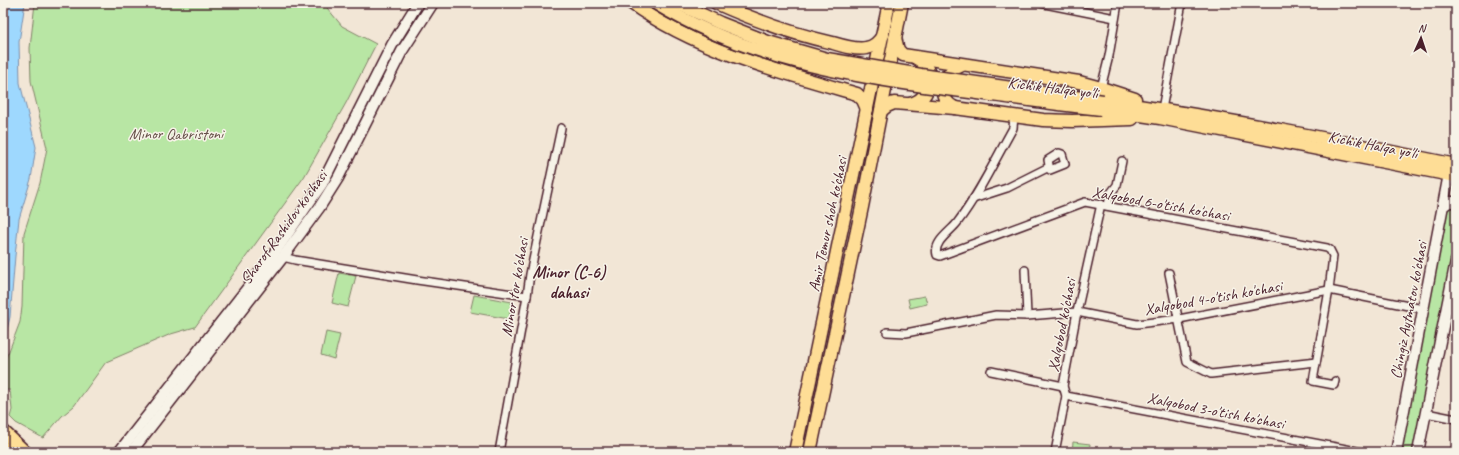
<svg xmlns="http://www.w3.org/2000/svg" width="1459" height="455" viewBox="0 0 1459 455" font-family="Caveat,sans-serif">
<style>
.green{fill:#b8e6a4;stroke:#818268}
.water{fill:#9ed8fe;stroke:#7c8eaa}
.lines{fill:none;stroke-linecap:round;stroke-linejoin:round}
.minor-casing{stroke:#4a1f2b;stroke-width:10}
.secondary-casing{stroke:#4a1f2b;stroke-width:13}
.primary-casing{stroke:#4a1f2b;stroke-width:15}
.trunk-casing{stroke:#4a1f2b;stroke-width:15}
.minor{stroke:#f7f3e8;stroke-width:7}
.secondary{stroke:#f7f3e8;stroke-width:10}
.primary{stroke:#fedd96;stroke-width:12}
.trunk{stroke:#fedd96;stroke-width:12}
.trunk-bridge-casing{stroke:#4a1f2b;stroke-width:15;stroke-linecap:butt}
.trunk-bridge{stroke:#fedd96;stroke-width:12}
.labels{text-anchor:middle;stroke-width:3;stroke-linejoin:round;paint-order:stroke}
.street-label{font-size:16px;fill:#4a1f2b;stroke:#f7f3e8}
.park-label{font-size:16px;fill:#665149;stroke:#f7f3e8}
.neighbourhood-label{font-size:17px;font-weight:bold;fill:#4a1f2b;stroke:#f7f3e8}
</style>
<rect width="100%" height="100%" fill="#f2e6d6"/>
<filter id="ink" filterUnits="userSpaceOnUse"><feTurbulence type="fractalNoise" baseFrequency=".025" numOctaves="2"/><feDisplacementMap in="SourceGraphic" scale="8" xChannelSelector="R" yChannelSelector="G"/><feConvolveMatrix kernelMatrix="1 2 1 2 8 2 1 2 1" color-interpolation-filters="sRGB"/></filter>
<g filter="url(#ink)">
<!-- green -->
<g class="green">
<path d="M35 3H273L290 8 292 3H323L342 26 376 44 346 103 304 177 195 327 171 334 106 362 74 406 62 416 43 438 16 423 10 417 12 410 10 390H3V364L9 351 20 322 22 307 24 233 40 183 47 148 31 81 30 48Z"/>
<path d="M1450 206H1456V235L1413 452H1401L1447 209Z"/>
<path d="M339 273 356 276 348 307 332 303Z"/>
<path d="M474 295 512 302 509 319 470 312Z"/>
<path d="M925 296 927 304 910 308 908 299Z"/>
<path d="M326 332 340 335 334 359 321 355Z"/>
<path d="M1073 442 1090 444 1089 452H1072Z"/>
</g>
<!-- water -->
<path class="water" d="M3 3H25L19 42 20 83 36 147 31 179 19 219 15 256 10 317 6 334 3 341Z"/>
<g class="lines">
<defs>
<g id="minor">
<path d="M1040 3 1115 18"/>
<path d="M1101 88 1109 56 1118 3"/>
<path d="M1162 109 1182 3"/>
<path d="M1014 116 1013 128C995 160 979 194 957 223 950 232 933 242 937 255L940 256 1085 202 1327 248 1330 250 1333 256 1329 290 1313 381 1334 385 1335 381"/>
<path d="M1059 153 1062 154 1065 164 1050 170 1048 160Z"/>
<path d="M973 199 1007 188 1049 167"/>
<path d="M1108 206 1110 194 1117 185 1122 161"/>
<path d="M283 257 295 260 417 280 527 296"/>
<path d="M1025 270 1027 316"/>
<path d="M1169 273 1187 362 1211 374 1316 362"/>
<path d="M887 332 906 333 996 315 1027 316 1077 312 1137 324 1179 319 1329 290 1423 309"/>
<path d="M991 371 1063 386"/>
<path d="M1066 396 1362 452"/>
<path d="M1426 413 1456 419"/>
<path d="M499 452 527 296 530 274 561 128"/>
<path d="M1055 452 1066 396 1063 386 1077 312 1101 204"/>
</g>
<g id="secondary">
<path d="M1443 206 1449 202H1456"/>
<path d="M119 452 271 258 322 184 392 45 418 3"/>
<path d="M131 452 283 257 319 208 338 178 402 51 433 3"/>
<path d="M1396 452 1449 174 1453 169"/>
<path d="M1418 452 1456 261"/>
</g>
<g id="primary">
<path d="M3 431 25 452"/>
<path d="M3 447 9 452"/>
<path d="M795 452 889 3"/>
<path d="M810 452 862 207 902 3"/>
</g>
<g id="trunk">
<path d="M631 3C696 50 780 72 857 94L863 100 867 109"/>
<path d="M716 3C754 20 793 34 833 43 843 46 856 50 866 48 874 47 879 42 883 35"/>
<path d="M895 38 898 50 903 55 1079 82 1101 88 1135 99"/>
<path d="M1103 101C1221 117 1339 141 1456 165"/>
<path d="M910 104C932 100 937 68 916 58"/>
<path d="M955 108C934 97 943 72 962 65"/>
<path d="M1101 109 1160 118 1456 176"/>
<path d="M881 111 887 106 894 103 955 108 1043 120 1072 121 1132 119"/>
</g>
</defs>
<!-- minor casing -->
<use href="#minor" class="minor-casing"/>
<!-- secondary casing -->
<use href="#secondary" class="secondary-casing"/>
<!-- primary casing -->
<use href="#primary" class="primary-casing"/>
<!-- trunk casing -->
<use href="#trunk" class="trunk-casing"/>
<!-- minor -->
<use href="#minor" class="minor"/>
<!-- secondary -->
<use href="#secondary" class="secondary"/>
<!-- primary -->
<use href="#primary" class="primary"/>
<!-- trunk -->
<use href="#trunk" class="trunk"/>
<defs>
<g id="trunk-bridge">
<path d="M655 3C750 61 862 79 970 92 1014 98 1057 104 1101 109"/>
<path d="M677 3 720 23 768 42 827 59 921 75 1103 101"/>
</g>
</defs>
<!-- trunk-bridge casing -->
<use href="#trunk-bridge" class="trunk-bridge-casing"/>
<!-- trunk-bridge -->
<use href="#trunk-bridge" class="trunk-bridge"/>
</g>
</g>
<g class="labels">
<!-- street labels -->
<g class="street-label">
<text transform="translate(1053 87) rotate(7)" y="6">Kichik Halqa yo'li</text>
<text transform="translate(1373 144) rotate(11)" y="6">Kichik Halqa yo'li</text>
<text transform="translate(1161 203) rotate(10)" y="6">Xalqobod 6-o'tish ko'chasi</text>
<text transform="translate(827 224) rotate(-78)" y="6">Amir Temur shoh ko'chasi</text>
<text transform="translate(283 227) rotate(-54)" y="6">Sharof Rashidov ko'chasi</text>
<text transform="translate(514 287) rotate(-80)" y="6">Minor tor ko'chasi</text>
<text transform="translate(1213 297) rotate(-10)" y="6">Xalqobod 4-o'tish ko'chasi</text>
<text transform="translate(1408 310) rotate(-79)" y="6">Chingiz Aytmatov ko'chasi</text>
<text transform="translate(1061 325) rotate(-79)" y="6">Xalqobod ko'chasi</text>
<text transform="translate(1216 410) rotate(11)" y="6">Xalqobod 3-o'tish ko'chasi</text>
</g>
<!-- park labels -->
<g class="park-label">
<text x="176" y="139">Minor Qabristoni</text>
</g>
<!-- neighbourhood labels -->
<g class="neighbourhood-label">
<text x="569" y="278">Minor (C-6)<tspan x="569" dy="20">dahasi</tspan></text>
</g>
</g>
<!-- margin -->
<rect width="1459" height="455" fill="none" stroke="#f7f3e8" stroke-width="16"/>
<rect x="8" y="8" width="1443" height="439" fill="none" stroke="#4a1f2b" stroke-width="1.5" filter="url(#ink)"/>
<!-- north arrow -->
<g transform="translate(1421 38) rotate(3)" stroke="#f7f3e8" stroke-width="3" paint-order="stroke">
<path d="M0-3L7 15L0 10L-7 15Z" fill="#4a1f2b"/>
<text y="-6" font-size="11" font-weight="bold" text-anchor="middle" fill="#4a1f2b">N</text>
</g>
</svg>
